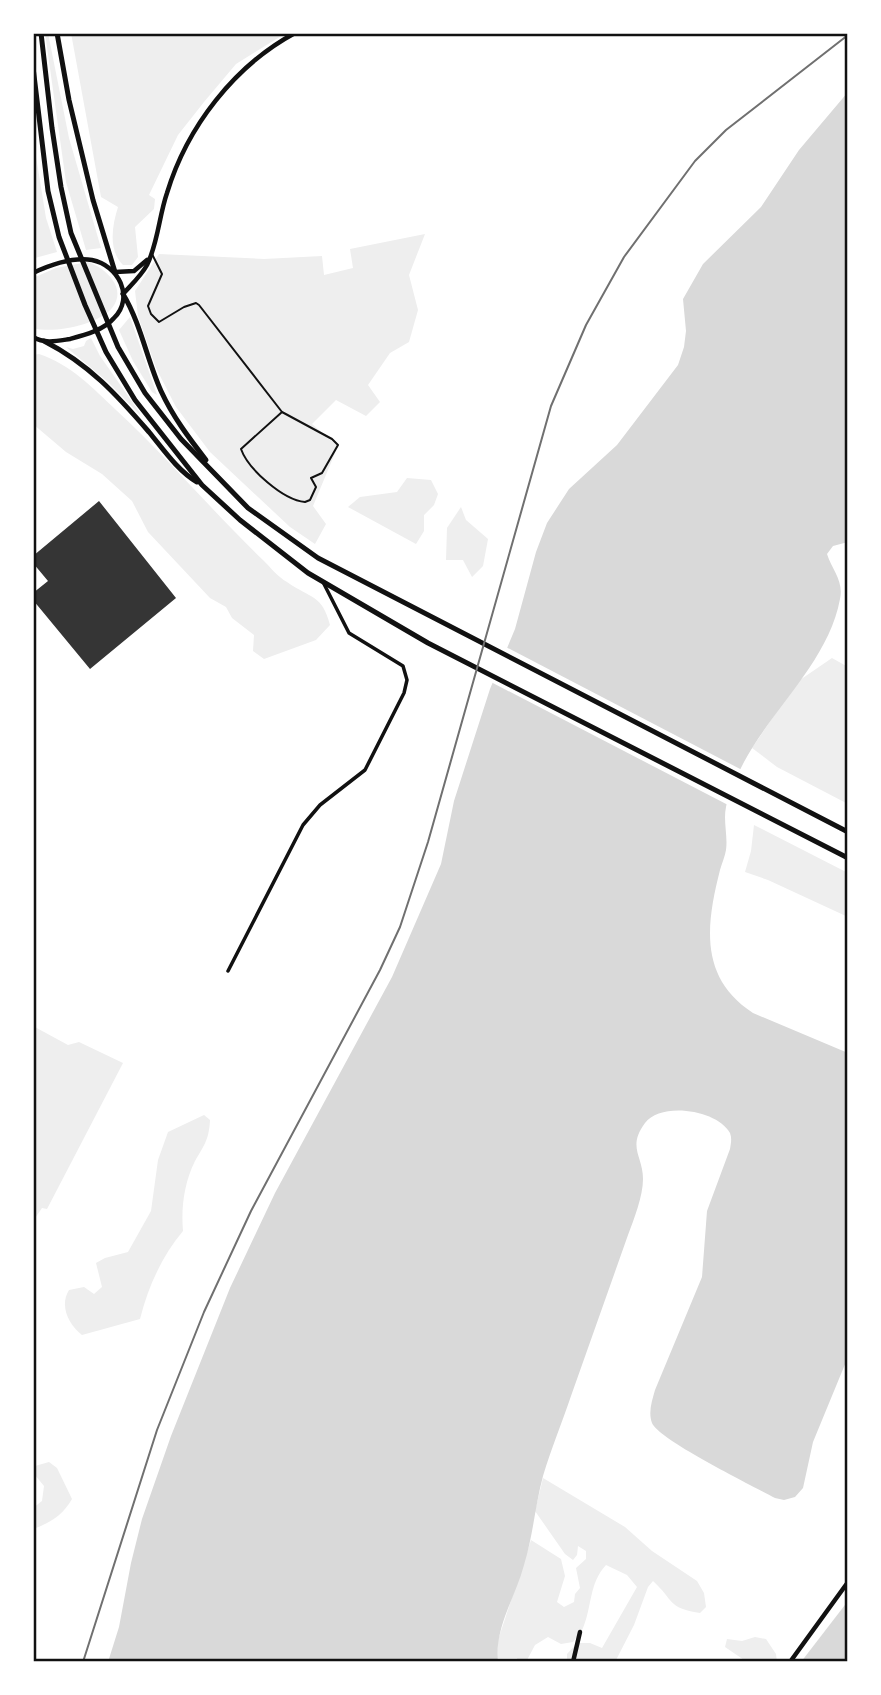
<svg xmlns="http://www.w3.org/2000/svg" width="881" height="1695" viewBox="0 0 881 1695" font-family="Literata,serif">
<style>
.green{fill:#eee}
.water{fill:#d9d9d9}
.pier{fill:#fff}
.building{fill:#353535}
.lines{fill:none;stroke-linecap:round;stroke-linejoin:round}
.service{stroke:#111;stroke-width:2}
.minor{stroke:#111;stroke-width:3.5}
.tertiary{stroke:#111;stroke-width:4.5}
.secondary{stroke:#111;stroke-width:4.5}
.primary{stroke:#111;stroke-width:5}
.rail{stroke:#707070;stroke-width:2}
.neatline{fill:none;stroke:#111;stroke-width:2.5}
</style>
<rect width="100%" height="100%" fill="#fff"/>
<!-- green -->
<g class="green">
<path d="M45 33H48L69 138 101 248 86 250 66 182Z"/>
<path d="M71 33H286L236 64 204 102 178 135 149 195 155 199 154 209 135 227 138 257 132 265H123C108 250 112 226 118 207L101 197Z"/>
<path d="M33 138 46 218 57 252 35 258Z"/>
<path d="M425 234 409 275 418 310 409 342 390 353 368 385 380 402 366 416 336 400 312 424 338 446 313 506 326 524 315 544 290 527 210 452 176 407 156 368 138 316 135 291 159 254 264 259 322 256 324 275 353 268 350 249Z"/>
<path d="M88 262C106 268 128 289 112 308 98 325 53 334 33 328V278L56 268Z"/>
<path d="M130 317 157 395 152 392 133 361 119 330Z"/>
<path d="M91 338 100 356 140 413V415L108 382 66 347 73 349 84 346 86 341Z"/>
<path d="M39 354C70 364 93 388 116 410 168 458 213 512 263 560 271 568 278 577 287 582 311 599 322 594 330 625L316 640 264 659 253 651 254 635 232 618 226 607 210 598 148 532 132 501 102 474 66 452 33 424V355Z"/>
<path d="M407 478 431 480 438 494 434 505 424 515V531L416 544 348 507 360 497 397 492Z"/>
<path d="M461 507 466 520 488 539 483 566 472 577 463 560H446L447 528Z"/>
<path d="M832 658 848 667V804L777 767 752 748 797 682Z"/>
<path d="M754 825 848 873V917L768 880 745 872 751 851Z"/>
<path d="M33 1026 68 1045 79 1042 123 1063 47 1209 42 1208 33 1221Z"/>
<path d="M204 1115 210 1120C209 1140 204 1145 195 1161 184 1183 181 1208 183 1231 162 1256 148 1287 140 1319L82 1335C69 1325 59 1306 69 1290L84 1287 94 1294 102 1287 96 1263 105 1258 128 1252 151 1211 158 1160 168 1132Z"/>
<path d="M49 1462 57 1468 72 1499C63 1515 50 1523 33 1529V1508L42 1501 44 1486 35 1475V1466Z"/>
<path d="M543 1478 625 1527 652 1551 697 1581 704 1593 706 1607 700 1613C667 1608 674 1600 653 1581L648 1587 634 1625 615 1662H567V1654L577 1643H590L602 1648 637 1587 627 1575 606 1565C589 1583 592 1607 583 1628 581 1633 576 1638 573 1642L561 1644 548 1637 535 1645 526 1662H518L517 1658H497L498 1640 531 1540 561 1559 565 1576 557 1602 564 1607 574 1602 575 1594 580 1588 576 1568 586 1559V1551L578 1546 577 1555 573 1560 565 1554 535 1511Z"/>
<path d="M755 1637 766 1639 776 1654 777 1662H747L725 1647 727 1639 742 1641Z"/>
</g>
<!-- water -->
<g class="water">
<path d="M848 92V542L833 546 827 554C832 570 844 581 840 599 829 660 773 708 744 762 737 776 729 792 726 807 723 821 728 836 726 850 725 856 722 863 720 870 706 925 699 978 753 1013L848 1053V1357L813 1442 803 1488 795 1497 784 1500 775 1498C753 1486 659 1440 652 1423 648 1412 652 1401 655 1390L702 1277 707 1211 730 1149C731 1143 732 1138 730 1133 718 1110 661 1101 645 1123 627 1147 643 1156 643 1179 643 1196 634 1219 628 1235 609 1289 590 1342 571 1396 562 1423 551 1449 543 1476 535 1506 533 1536 524 1565 516 1596 494 1628 498 1662H108L119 1627 131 1563 142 1519 171 1436 230 1288 275 1193 392 977 441 864 454 801 490 689 515 629 536 552 547 523 569 489 617 445 678 365 684 347 686 331 683 299 703 264 761 207 799 150Z"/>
<path d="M848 1601V1662H801Z"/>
</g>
<!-- pier -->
<path class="pier" d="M504 646 744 771 730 806 489 681Z"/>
<!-- building -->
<path class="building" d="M99 501 176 598 90 669 33 600V593L48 581 33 563V556Z"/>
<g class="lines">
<!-- service -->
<path class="service" d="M152 254 162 274 148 306 151 314 159 322 184 307 196 303 199 305 282 412 332 439 338 445 322 473 311 478 316 487 310 500 305 502C283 500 248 469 241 449L282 412"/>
<!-- minor -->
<path class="minor" d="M228 971 303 825 320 805 365 770 404 693 407 680 403 666 349 633 324 584"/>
<!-- tertiary -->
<path class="tertiary" d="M573 1662 580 1632"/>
<!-- secondary -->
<g class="secondary">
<path d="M115 272 134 271 147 260"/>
<path d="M33 273C50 265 73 257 92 260 118 265 135 297 114 318 104 330 85 335 70 339 57 341 45 344 33 337"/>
<path d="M123 294C131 285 141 276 147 265 158 243 159 216 167 193 187 127 234 66 295 33"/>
<path d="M790 1662 848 1582"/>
</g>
<!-- primary -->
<g class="primary">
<path d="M41 33 52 128 61 187 71 233 118 347 145 393 181 439 248 508 318 558 848 832"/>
<path d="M57 33 69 100 93 200 115 272"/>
<path d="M33 67 48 191 59 237 85 305 106 352 135 400 202 485 240 520 308 573 428 643 848 858"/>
<path d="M123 294C141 324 147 360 161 391 173 417 189 438 206 460"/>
<path d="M44 341C89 364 117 395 149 432 163 449 178 471 197 482"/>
</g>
<!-- rail -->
<path class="rail" d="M83 1662 157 1430 204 1312 251 1211 380 970 400 927 428 842 551 406 586 325 624 257 695 161 726 130 848 35"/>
</g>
<!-- border -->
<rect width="881" height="1695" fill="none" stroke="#ffffff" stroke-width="70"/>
<rect x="35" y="35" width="811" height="1625" class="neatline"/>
</svg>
